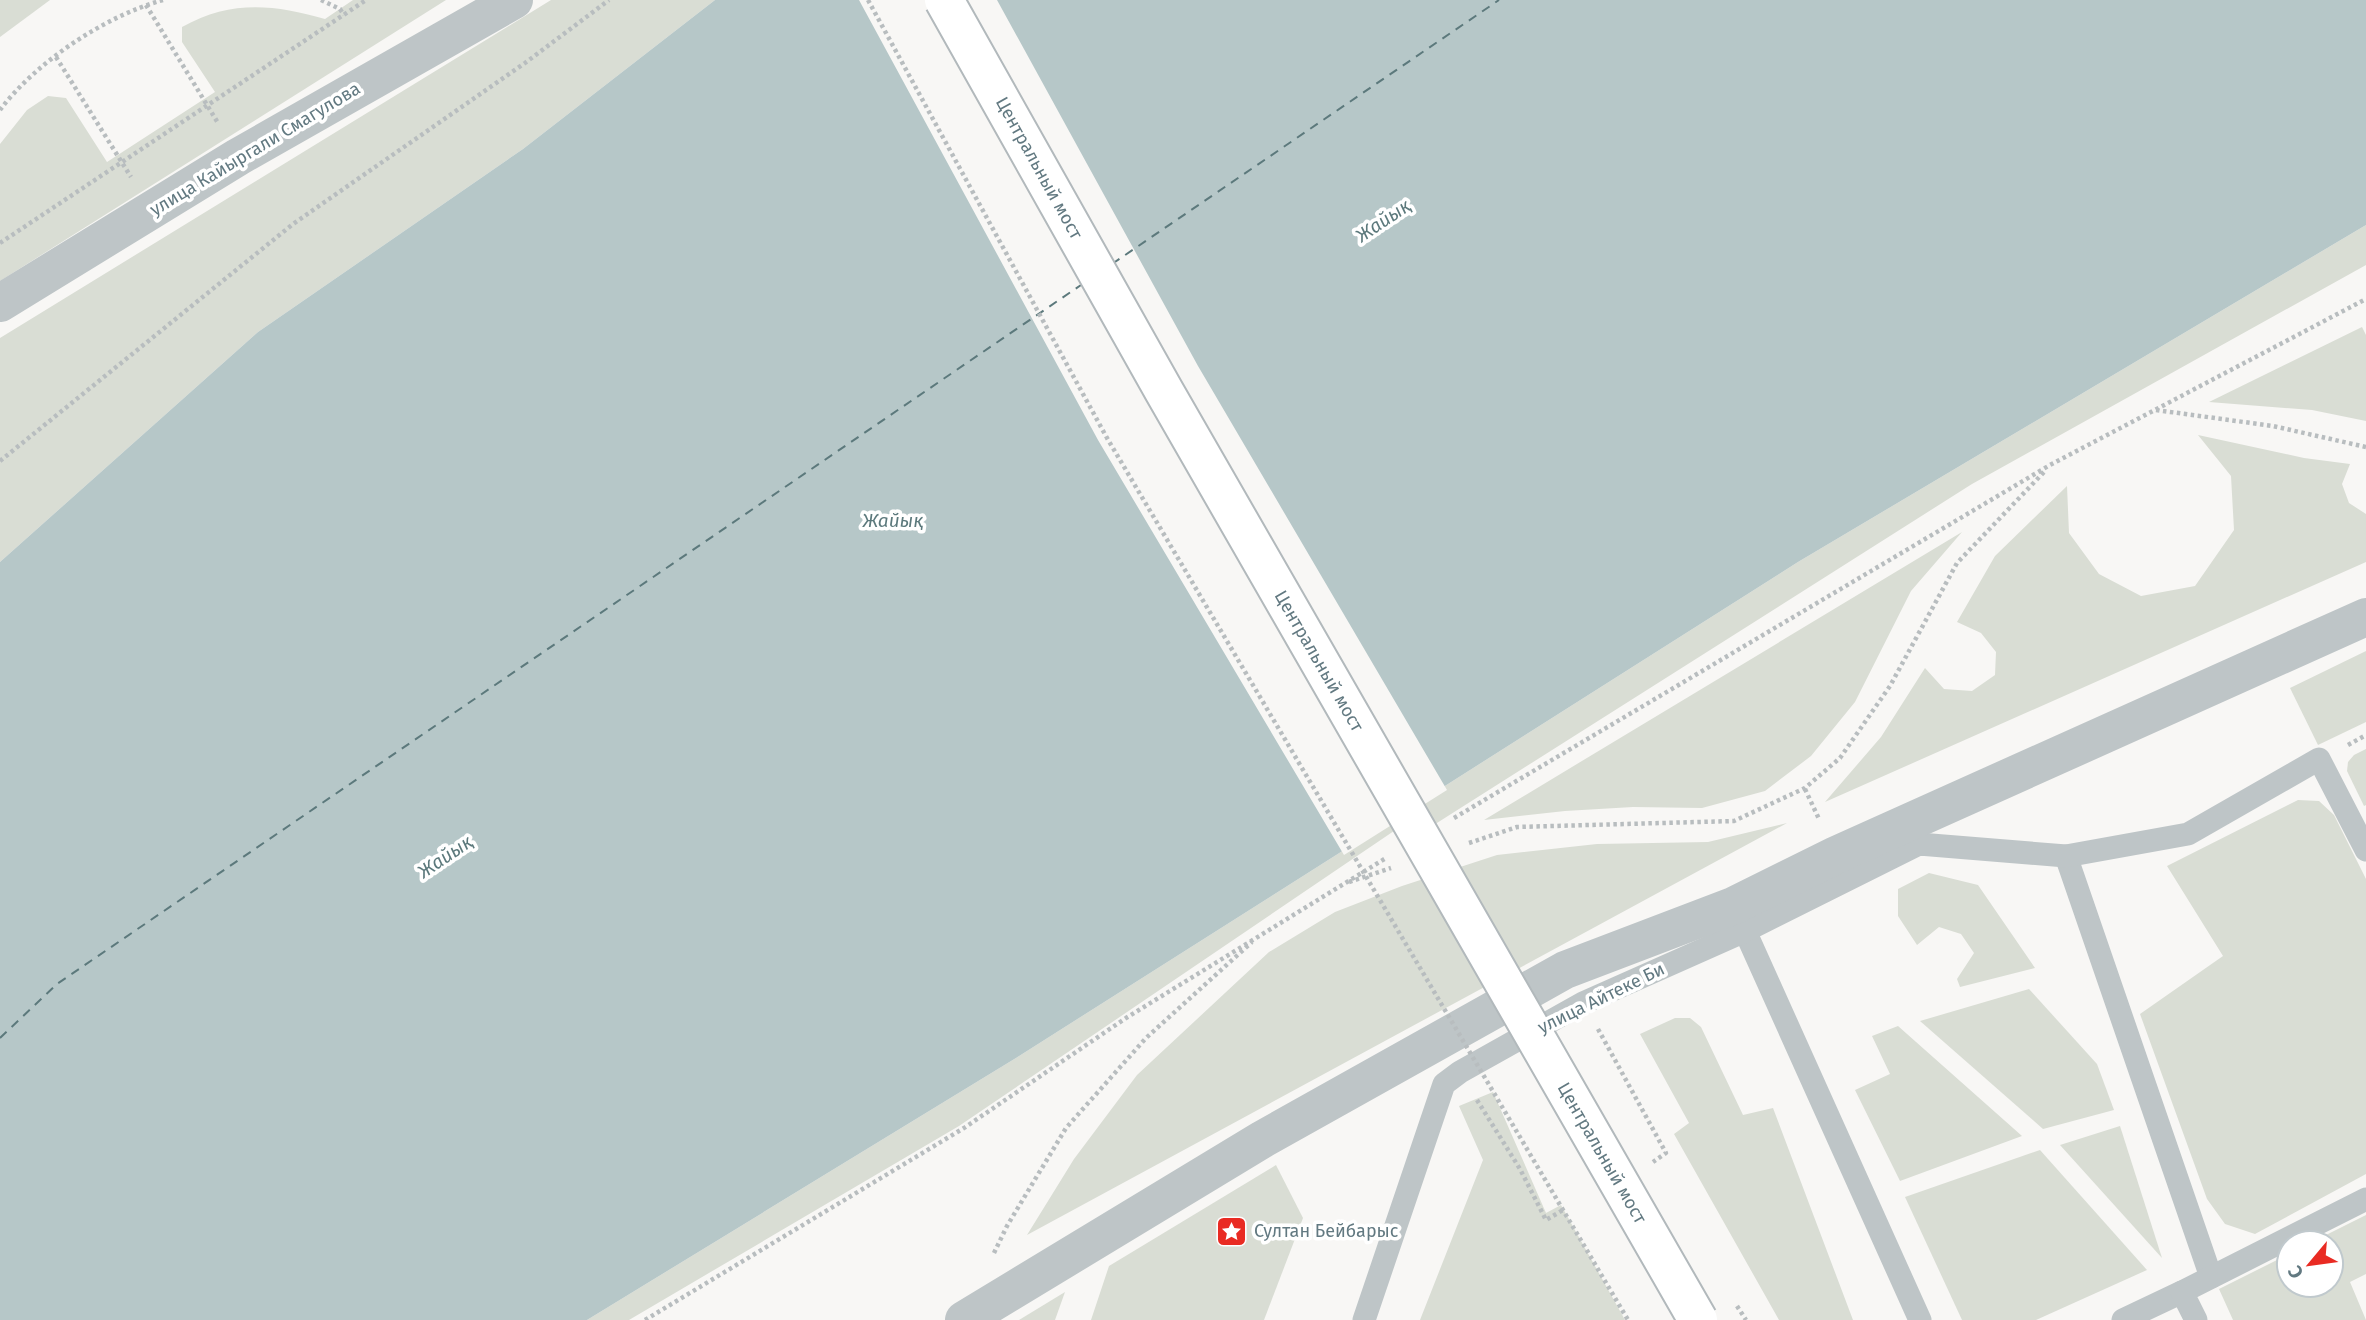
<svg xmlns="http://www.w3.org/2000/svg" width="2366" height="1320" viewBox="0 0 2366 1320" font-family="'Fira Sans',sans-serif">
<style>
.green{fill:#d9ddd4}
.water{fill:#b6c7c8}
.pier{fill:#f8f7f5}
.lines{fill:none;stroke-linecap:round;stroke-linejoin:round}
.ferry{stroke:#5c797c;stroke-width:2;stroke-dasharray:9 7;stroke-linecap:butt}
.path{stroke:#b8bdbf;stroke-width:4.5;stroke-dasharray:3.5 3.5;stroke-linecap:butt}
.lane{stroke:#bec5c7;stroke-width:23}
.street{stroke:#bec5c7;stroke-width:38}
.primary-bridge-casing{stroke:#b2b9bc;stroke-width:42;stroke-linecap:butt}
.path-bridge{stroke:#b8bdbf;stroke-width:4.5;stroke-dasharray:3.5 3.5;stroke-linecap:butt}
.primary-bridge{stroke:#fff;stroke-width:38}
.labels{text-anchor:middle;stroke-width:7;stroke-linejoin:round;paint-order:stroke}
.street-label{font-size:18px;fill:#627981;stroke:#fff}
.poi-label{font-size:18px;fill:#627981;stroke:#fff;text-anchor:start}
.water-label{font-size:19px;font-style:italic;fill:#5c797c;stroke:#fff}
</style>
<rect width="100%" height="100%" fill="#f8f7f5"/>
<!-- green -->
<g class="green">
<path d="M0 0H50L0 37Z"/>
<path d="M353 0H446L0 281V144L27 110 48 96 66 98 107 162 215 92 182 42V27C230 0 273 4 325 19Z"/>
<path d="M551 0H715L523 149 258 332 0 562V338Z"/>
<path d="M2366 225V265L1972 484 1429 828 1419 814 959 1126 629 1320H587L1016 1058 1798 562Z"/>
<path d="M2362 327 2366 335V421L2312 410 2209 402Z"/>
<path d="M2198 435 2304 458 2350 464 2342 484 2349 503 2366 514V562L1825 802 1881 737 1925 668 1944 689 1972 691 1995 675 1996 652 1981 633 1957 622 1995 556 2067 486 2069 533 2099 574 2141 596 2195 586 2234 530 2231 476Z"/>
<path d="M1962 532 1911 591 1855 702 1811 756 1765 791 1702 808 1633 807 1565 811 1484 820Z"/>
<path d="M2366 651V722L2318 745 2290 688Z"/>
<path d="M2366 749V805L2364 806 2347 771 2348 762 2354 755Z"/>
<path d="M2298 800 2319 801 2334 815 2366 879V1174L2255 1234 2225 1224 2207 1199 2140 1014 2223 956 2167 866Z"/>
<path d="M1787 823 1027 1235 1074 1159 1137 1075 1269 952 1335 912 1402 886 1497 855 1597 844 1708 842Z"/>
<path d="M1929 873 1978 885 2035 968 1960 987 1957 979 1974 953 1961 934 1939 927 1917 945 1898 916V889Z"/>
<path d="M2029 989 2097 1064 2114 1110 2043 1129 1920 1021Z"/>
<path d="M1675 1018H1690L1701 1027 1743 1115 1773 1108 1853 1320H1779L1674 1134 1689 1123 1640 1034Z"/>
<path d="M1898 1026 2022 1136 1900 1181 1855 1090 1890 1074 1872 1036Z"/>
<path d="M1493 1092 1546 1213 1561 1205 1625 1320H1420L1483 1160 1459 1106Z"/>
<path d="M2120 1126 2162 1258 2060 1145Z"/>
<path d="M2040 1150 2147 1270 2036 1320H1962L1905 1197Z"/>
<path d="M1276 1165 1303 1218 1264 1320H1091L1109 1266Z"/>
<path d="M2366 1215V1274L2350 1282 2366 1320H2233L2219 1289 2289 1254V1285H2331V1243H2310Z"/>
<path d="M1065 1292 1055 1320H1019Z"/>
</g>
<!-- water -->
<path class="water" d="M715 0H2366V225L1798 562 1016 1058 587 1320H0V562L258 332 523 149Z"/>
<!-- pier -->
<path class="pier" d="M859 0H997L1198 366 1447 790 1344 855 1098 440Z"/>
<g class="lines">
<!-- ferry -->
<g class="ferry">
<path d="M1112 264 1499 0"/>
<path d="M0 1038 57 984 1081 285"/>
</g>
<!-- path -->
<g class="path">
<path d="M321 0 340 9 344 15"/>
<path d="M146 5 218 123"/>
<path d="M56 57 131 177"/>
<path d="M0 110C36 62 105 16 163 0"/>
<path d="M0 243 366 0"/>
<path d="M2156 410 2273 426 2366 447"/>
<path d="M0 461 293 224 525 63 609 0"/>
<path d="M2348 745 2366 735"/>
<path d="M1805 789 1819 819"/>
<path d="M1454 818 2050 465 2366 299"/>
<path d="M1469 843 1517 827 1734 821 1805 788 1840 758 1890 686 1957 563 2045 471"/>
<path d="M1349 882 1391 868"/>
<path d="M1598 1029 1666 1153 1653 1162"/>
<path d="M1477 1100 1520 1169 1546 1220 1563 1210"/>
<path d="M994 1253 1007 1226 1066 1128 1146 1038 1252 942"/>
<path d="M645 1320 964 1128 1126 1018 1386 858"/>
</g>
<!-- lane -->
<g class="lane">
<path d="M2066 856 2211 1277"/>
<path d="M1745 931 1920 1320"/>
<path d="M1364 1320 1444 1084 1460 1072 1583 1003 1745 931 1919 844 2066 856 2188 834 2319 759 2366 850"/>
<path d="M2123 1320 2182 1292"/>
<path d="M2196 1320 2182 1292 2366 1199"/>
</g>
<!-- street -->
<g class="street">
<path d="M0 303 238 157 514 0"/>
<path d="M964 1320 1263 1139 1565 970 1733 906 1836 855 2366 617"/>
</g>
<defs>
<path id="primary-bridge" d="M944 0 1164 391 1698 1320"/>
</defs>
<!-- primary-bridge casing -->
<use href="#primary-bridge" class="primary-bridge-casing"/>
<!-- path-bridge -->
<g class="path-bridge">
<path d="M868 0 1107 438 1628 1320"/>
<path d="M1737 1306 1746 1320"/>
</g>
<!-- primary-bridge -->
<use href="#primary-bridge" class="primary-bridge"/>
</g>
<!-- icons -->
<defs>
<symbol id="sight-square" viewBox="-11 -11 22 22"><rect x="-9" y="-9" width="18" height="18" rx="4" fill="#e92b23" stroke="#fff"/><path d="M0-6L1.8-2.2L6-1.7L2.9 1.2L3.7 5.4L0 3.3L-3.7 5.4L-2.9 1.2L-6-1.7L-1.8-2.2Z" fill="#fff"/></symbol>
</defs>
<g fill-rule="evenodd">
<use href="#sight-square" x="1214" y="1214" width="35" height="35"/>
</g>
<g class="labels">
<!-- street labels -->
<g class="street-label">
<text transform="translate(255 149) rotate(-31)" y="6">улица Кайыргали Смагулова</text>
<text transform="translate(1039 168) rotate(61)" y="6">Центральный мост</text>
<text transform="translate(1319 661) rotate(60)" y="6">Центральный мост</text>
<text transform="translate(1601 998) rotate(-26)" y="6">улица Айтеке Би</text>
<text transform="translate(1602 1153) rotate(60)" y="6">Центральный мост</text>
</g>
<!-- poi labels -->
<g class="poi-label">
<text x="1254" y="1237">Султан Бейбарыс</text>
</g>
<!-- water labels -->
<g class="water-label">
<text transform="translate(1383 220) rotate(-34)" y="7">Жайық</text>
<text x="893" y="527">Жайық</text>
<text transform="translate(445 856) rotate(-34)" y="7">Жайық</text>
</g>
</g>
<!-- north arrow -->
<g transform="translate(2310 1264) rotate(241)"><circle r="33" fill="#ffffff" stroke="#c0c9cd" stroke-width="2"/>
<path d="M0-5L12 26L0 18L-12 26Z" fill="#e92b23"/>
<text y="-10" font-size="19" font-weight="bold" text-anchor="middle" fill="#627981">С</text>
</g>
</svg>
